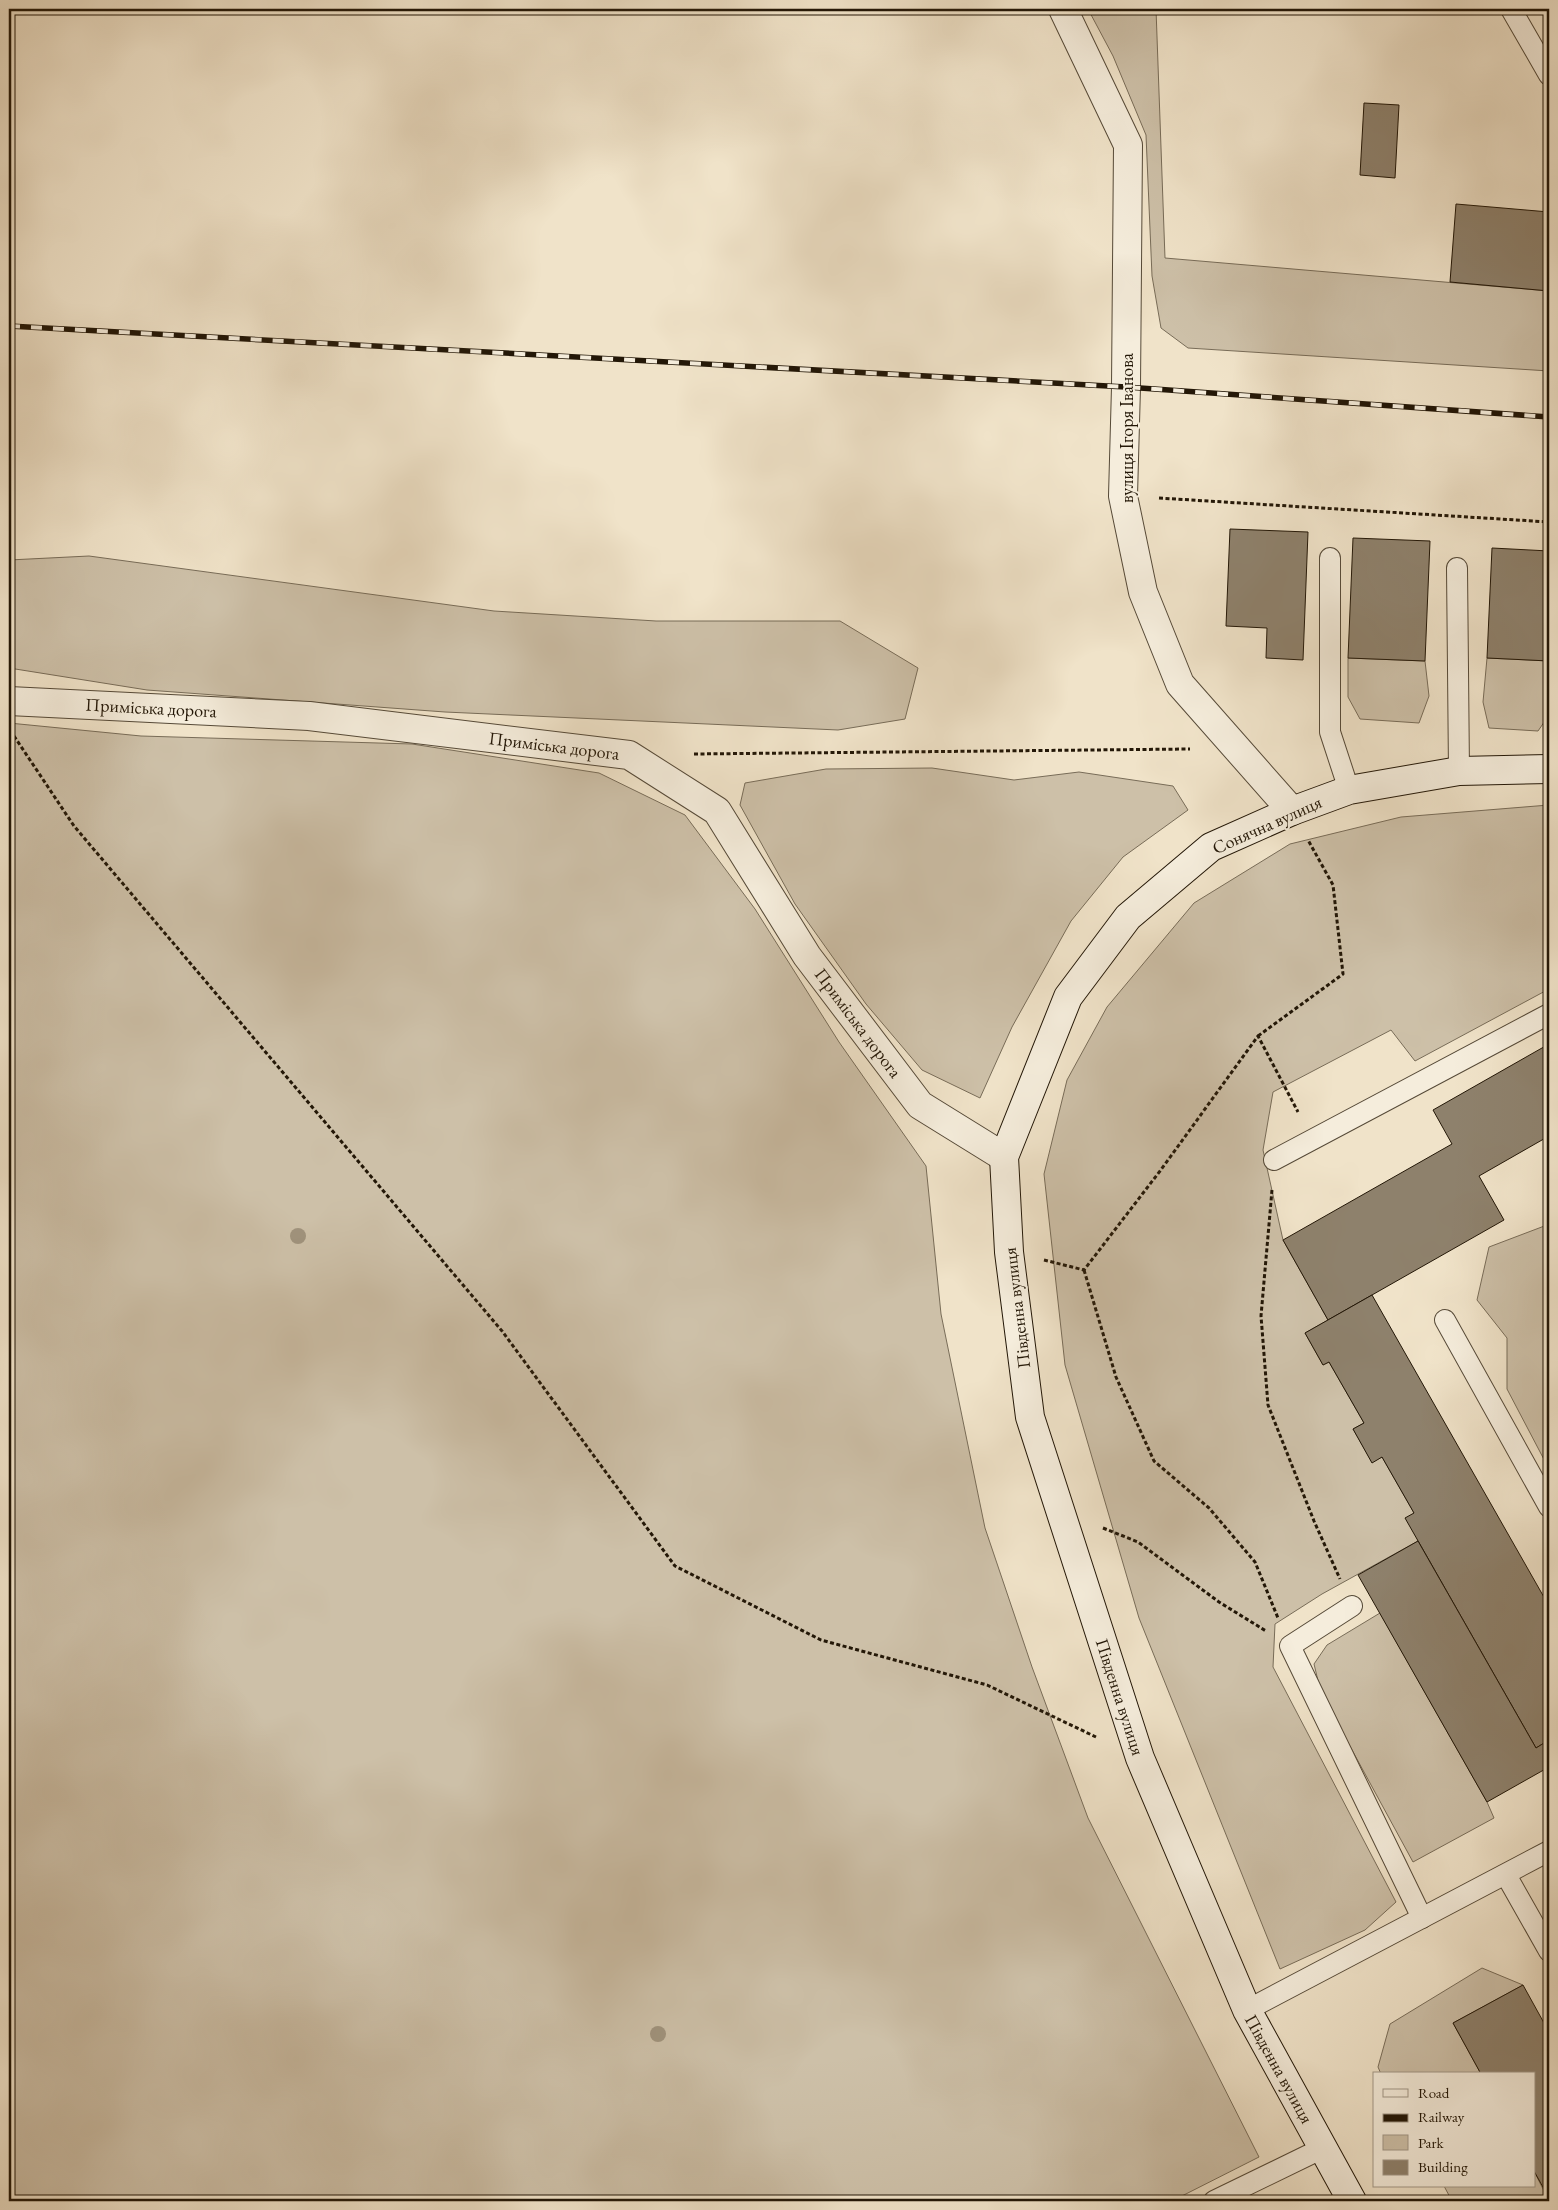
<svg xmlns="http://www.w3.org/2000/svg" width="1558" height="2210" viewBox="0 0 1558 2210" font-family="'EB Garamond',serif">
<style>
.green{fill:#cdc0a8;stroke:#786c58}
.building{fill:#8e816c;stroke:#231707}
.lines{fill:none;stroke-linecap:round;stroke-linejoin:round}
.lane-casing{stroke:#564a38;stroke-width:22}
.street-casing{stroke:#564a38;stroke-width:30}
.secondary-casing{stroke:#231707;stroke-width:30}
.path{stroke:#231707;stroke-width:3;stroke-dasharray:4 2.5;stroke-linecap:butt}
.lane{stroke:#f5eddc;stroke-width:20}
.street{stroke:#f5eddc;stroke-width:28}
.secondary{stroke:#f5eddc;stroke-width:28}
.rail-casing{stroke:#231707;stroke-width:5.5}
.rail{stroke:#f5eddc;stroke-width:4;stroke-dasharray:11;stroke-linecap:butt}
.tree{fill:#a0937d}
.labels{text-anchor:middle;stroke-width:4;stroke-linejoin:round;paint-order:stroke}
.street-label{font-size:18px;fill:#231707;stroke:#f5eddc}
</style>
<rect width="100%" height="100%" fill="#f0e3c9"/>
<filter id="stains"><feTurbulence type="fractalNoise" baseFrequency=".004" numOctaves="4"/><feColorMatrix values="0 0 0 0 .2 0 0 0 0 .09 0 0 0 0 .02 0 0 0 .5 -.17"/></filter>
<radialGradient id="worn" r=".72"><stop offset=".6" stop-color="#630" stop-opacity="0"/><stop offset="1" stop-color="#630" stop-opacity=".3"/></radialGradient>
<!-- green -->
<g class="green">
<path d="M1088 9H1156L1165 258 1549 291V371L1188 348 1161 328 1152 276 1146 135 1113 56Z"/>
<path d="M89 556 494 611 656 621H840L918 668 905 719 838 730 445 712 147 690 9 668V560Z"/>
<path d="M1348 658 1425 661 1429 696 1419 723 1360 719 1348 697Z"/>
<path d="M1487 658 1549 661V715L1538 731 1489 728 1483 702Z"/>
<path d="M9 723 141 736 412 744 599 773 685 815 755 909 839 1042 926 1166 941 1314 985 1528 1032 1667 1088 1818 1259 2157 1172 2201H9Z"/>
<path d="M932 768 1014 780 1079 772 1173 786 1188 810 1123 857 1071 921 1012 1027 980 1098 922 1070 866 1004 795 904 740 805 745 783 826 769Z"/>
<path d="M1549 805V989L1415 1061 1391 1030 1273 1092 1263 1150 1283 1240 1328 1320 1305 1333 1323 1365 1329 1362 1364 1423 1353 1429 1372 1462 1382 1457 1414 1513 1418 1541 1322 1594 1275 1624 1273 1667 1396 1902 1365 1930 1280 1969 1139 1618 1065 1365 1044 1174 1067 1080 1107 1007 1194 903 1290 844 1401 817Z"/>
<path d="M1547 1225 1549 1226V1469L1507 1389V1338L1477 1300 1489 1247Z"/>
<path d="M1380 1613 1487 1802 1494 1818 1413 1862 1321 1693 1314 1664 1327 1645Z"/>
<path d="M1482 1968 1523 1985 1453 2023 1481 2074H1381L1378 2067 1390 2024Z"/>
<path d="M1534 2171 1549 2201H1452L1444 2186H1534Z"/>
</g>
<!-- building -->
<g class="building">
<path d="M1364 103 1399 105 1395 178 1360 175Z"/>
<path d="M1456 204 1549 212V291L1450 282Z"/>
<path d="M1230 529 1308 532 1303 660 1266 658 1267 628 1226 626Z"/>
<path d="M1353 538 1430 541 1425 661 1348 658Z"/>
<path d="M1492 548 1549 551V661L1487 658Z"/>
<path d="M1549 1044V1136L1479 1176 1504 1220 1328 1320 1283 1240 1452 1144 1433 1110Z"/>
<path d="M1372 1295 1549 1606V1740L1536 1748 1405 1518 1414 1513 1382 1457 1372 1463 1353 1429 1364 1423 1329 1362 1323 1365 1305 1333Z"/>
<path d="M1418 1541 1536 1748 1549 1740V1767L1487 1802 1358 1575Z"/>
<path d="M1523 1985 1549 2032V2198L1534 2171V2074H1481L1453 2023Z"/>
</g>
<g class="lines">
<defs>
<g id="lane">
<path d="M1511 9 1549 75"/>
<path d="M1330 558V732L1349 790"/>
<path d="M1457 568 1459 771"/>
<path d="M1274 1160 1549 1014"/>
<path d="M1445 1320 1549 1507"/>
<path d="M1352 1606 1290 1646 1422 1918"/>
<path d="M1506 1875 1549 1951"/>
<path d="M1247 2010 1549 1851"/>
<path d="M1214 2201 1323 2148"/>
</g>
<g id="street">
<path d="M1063 9 1128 145 1126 387 1123 496 1143 592 1180 684 1292 811"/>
<path d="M9 701 309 716 629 755 717 811 807 956 920 1105 1004 1157"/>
</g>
<path id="secondary" d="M1352 2201 1247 2010 1140 1758 1030 1417 1009 1252 1004 1157 1068 997 1128 917 1211 847 1292 811 1349 790 1459 771 1549 769"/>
</defs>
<!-- lane casing -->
<use href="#lane" class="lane-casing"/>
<!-- street casing -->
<use href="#street" class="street-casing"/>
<!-- secondary casing -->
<use href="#secondary" class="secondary-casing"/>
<!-- path -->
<g class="path">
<path d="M1159 498 1549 522"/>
<path d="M14 736 74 826 502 1331 675 1566 821 1640 987 1685 1096 1737"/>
<path d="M694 754 1190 749"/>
<path d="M1258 1036 1343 974 1333 885 1308 840"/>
<path d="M1272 1190 1261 1316 1268 1405 1314 1521 1340 1579"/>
<path d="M1044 1260 1084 1270 1160 1171 1258 1036 1298 1112"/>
<path d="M1084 1270 1116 1377 1154 1461 1209 1508 1255 1562 1278 1618"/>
<path d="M1103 1528 1138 1542 1219 1602 1266 1631"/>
</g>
<!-- lane -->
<use href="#lane" class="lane"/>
<!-- street -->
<use href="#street" class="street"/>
<!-- secondary -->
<use href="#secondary" class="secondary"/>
<defs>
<path id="rail" d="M9 326 1126 387 1549 417"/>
</defs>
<!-- rail casing -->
<use href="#rail" class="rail-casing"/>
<!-- rail -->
<use href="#rail" class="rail"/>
</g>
<!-- trees -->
<g class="tree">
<circle cx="298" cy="1236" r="8"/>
<circle cx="658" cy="2034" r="8"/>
</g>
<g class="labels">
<!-- street labels -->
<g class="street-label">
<text transform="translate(1127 428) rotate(-90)" y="6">вулиця Ігоря Іванова</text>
<text transform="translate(151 708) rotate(3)" y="6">Приміська дорога</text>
<text transform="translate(554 746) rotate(7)" y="6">Приміська дорога</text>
<text transform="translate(1267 825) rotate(-24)" y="6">Сонячна вулиця</text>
<text transform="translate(858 1023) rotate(53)" y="6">Приміська дорога</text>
<text transform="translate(1017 1308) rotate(-97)" y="6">Південна вулиця</text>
<text transform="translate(1120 1697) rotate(72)" y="6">Південна вулиця</text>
<text transform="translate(1279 2069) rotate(61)" y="6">Південна вулиця</text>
</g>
</g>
<!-- margin -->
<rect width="1558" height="2210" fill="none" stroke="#f0e3c9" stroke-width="30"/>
<rect x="10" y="10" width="1538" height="2190" fill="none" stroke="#231707" stroke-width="2.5"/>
<rect x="15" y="15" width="1528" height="2180" fill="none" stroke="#231707"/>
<!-- legend -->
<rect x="1373" y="2072" width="162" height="115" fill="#f5eddc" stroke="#a19787"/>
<rect x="1383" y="2089" width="25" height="8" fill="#f5eddc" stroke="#a19787"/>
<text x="1418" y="2098" font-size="15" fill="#231707">Road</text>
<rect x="1383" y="2114" width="25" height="8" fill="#231707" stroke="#a19787"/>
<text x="1418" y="2122" font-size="15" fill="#231707">Railway</text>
<rect x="1383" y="2135" width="25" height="15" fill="#cdc0a8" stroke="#a19787"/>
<text x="1418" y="2148" font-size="15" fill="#231707">Park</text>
<rect x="1383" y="2160" width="25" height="15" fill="#8e816c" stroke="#a19787"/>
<text x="1418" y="2172" font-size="15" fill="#231707">Building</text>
<rect width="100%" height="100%" filter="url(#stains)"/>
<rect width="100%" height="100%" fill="url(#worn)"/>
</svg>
